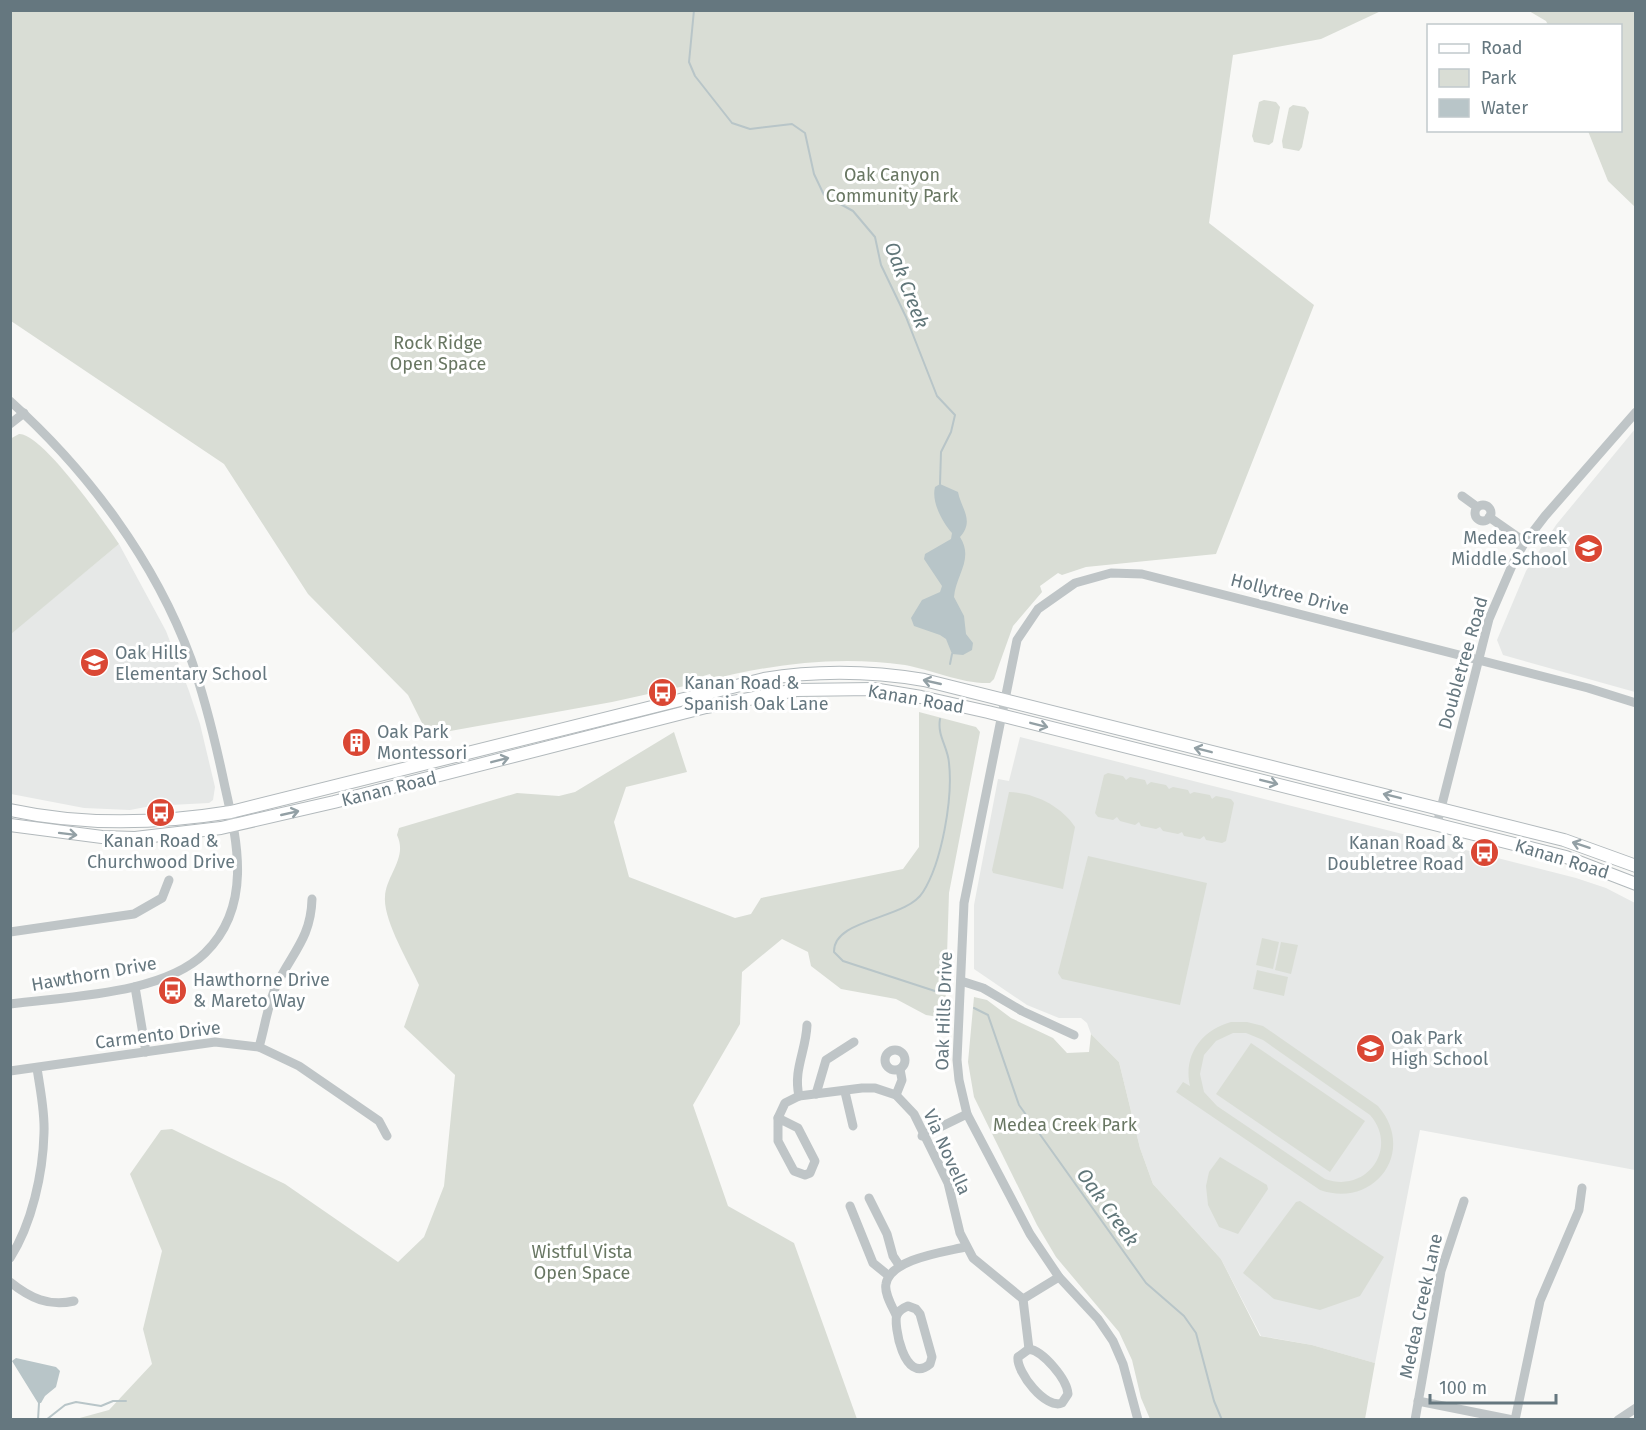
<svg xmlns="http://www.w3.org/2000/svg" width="1646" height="1430" viewBox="0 0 1646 1430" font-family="'Fira Sans',sans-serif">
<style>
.built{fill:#e6e8e7}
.green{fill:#d9ddd5;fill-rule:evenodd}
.water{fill:#b8c5c8}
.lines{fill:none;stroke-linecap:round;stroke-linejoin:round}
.stream{stroke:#b8c5c8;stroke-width:2}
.secondary-casing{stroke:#b2b9bc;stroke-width:14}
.minor{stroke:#bfc5c7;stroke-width:9}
.secondary{stroke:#fff;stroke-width:12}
.oneway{stroke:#93a0a5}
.labels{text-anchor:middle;stroke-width:6;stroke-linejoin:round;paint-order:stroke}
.park-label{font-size:18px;fill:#697763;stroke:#fff}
.poi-label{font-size:18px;fill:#65777f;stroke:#fff;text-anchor:start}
.street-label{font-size:18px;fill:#65777f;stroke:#fff}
.water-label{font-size:20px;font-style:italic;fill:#607679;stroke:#fff}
</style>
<rect width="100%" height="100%" fill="#f8f8f6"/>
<!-- built -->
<g class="built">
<path d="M1635 429V692L1503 655 1497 640 1526 571 1556 525Z"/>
<path d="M119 544 166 631 189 691 200 724 215 787 213 800 209 803 151 806 130 810 84 808 11 794 10 634Z"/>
<path d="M1020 737 1576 878 1606 888 1635 903V1170L1420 1130 1375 1363 1312 1345 1261 1336 1221 1259 1153 1184 1140 1148 1119 1062 1091 1034 1087 1023 1081 1018H1059L1027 1005 974 969V905L998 779 1009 781Z"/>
</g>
<!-- green -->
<g class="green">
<path d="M10 11H1381L1321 39 1233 55 1209 223 1314 305 1216 554 1086 567 1062 575 1058 573 1040 586 1042 592 1013 626 994 679 990 683C962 684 932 670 905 665 841 656 777 663 714 679L710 674 690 680 689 685 612 702 428 735 408 695 308 594 224 464 11 321Z"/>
<path d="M1529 11H1635V207L1608 181 1588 131 1620 130V26L1548 25 1546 21Z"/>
<path d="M1264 100 1276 102 1280 107 1273 142 1269 145 1254 142 1252 136 1259 102Z"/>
<path d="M1293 105 1305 107 1309 112 1302 147 1299 151 1283 148 1282 141 1289 108Z"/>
<path d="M19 434C41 432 105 523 119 544L11 634 10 439Z"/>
<path d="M919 712 976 727 980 732 949 893 945 1018 926 1015 896 999 841 989 811 966 808 952 782 939 742 972 740 1024 693 1105 728 1206 794 1243 857 1419H76L109 1410 152 1364 143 1329 162 1251 130 1174 161 1130 172 1129 285 1184 398 1262 424 1237 444 1186 455 1075 404 1027 419 985C409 963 383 920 385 897 386 875 408 858 397 835L399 828 517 793 559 796 575 792 674 732 687 772 626 787 614 822 629 877 735 918 751 914 761 898 903 869 919 847Z"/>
<path d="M1108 773 1123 776 1126 780 1130 777 1145 780 1147 785 1151 782 1166 785 1169 789 1173 787 1188 790 1190 794 1194 792 1210 795 1212 799 1216 796 1231 799 1234 803 1226 841 1222 843 1206 840 1204 836 1200 839 1184 836 1182 832 1178 834 1163 831 1160 827 1156 829 1141 826 1139 822 1135 825 1120 821 1117 817 1113 820 1098 817 1095 813 1104 775Z"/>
<path d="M1009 792C1035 793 1061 806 1075 827L1063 889 993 873 992 870Z"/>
<path d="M1088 856 1207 883 1180 1005 1062 979 1058 973Z"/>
<path d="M1262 938 1279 942 1273 969 1256 965Z"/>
<path d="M1281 942 1298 945 1291 974 1275 970Z"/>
<path d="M1257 970 1288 977 1284 996 1253 989Z"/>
<path d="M974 997 987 1000 1011 1018 1053 1038 1067 1053 1089 1052 1091 1034 1119 1062 1140 1148 1153 1184 1221 1259 1260 1336 1312 1345 1375 1363 1365 1419H1150L1141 1398 1132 1360 1119 1332 1056 1257 1037 1225 974 1097 968 1062Z"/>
<path d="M1231 1022H1247L1263 1026 1378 1106C1417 1151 1375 1209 1320 1190L1176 1092 1183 1082 1190 1086C1183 1056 1201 1030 1231 1022ZM1233 1033H1246L1263 1040 1370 1115C1399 1148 1367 1194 1325 1179L1217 1106 1204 1092 1200 1074 1204 1055 1216 1041Z"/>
<path d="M1251 1043 1365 1121 1330 1172 1216 1094Z"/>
<path d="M1220 1157 1267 1185 1268 1189 1238 1234 1219 1227 1208 1205 1206 1186 1209 1172Z"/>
<path d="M1300 1201 1384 1257 1360 1296 1320 1310 1274 1299 1243 1273 1296 1202Z"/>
</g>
<!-- water -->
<g class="water">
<path d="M940 484 958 492C961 508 975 521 960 537 974 559 956 575 954 597L964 616 966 634 973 643 972 650 963 655 952 654 946 639 940 635 914 626 911 618 922 600 940 592 942 586 924 559 925 554 951 539 952 533C943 523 931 502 935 487Z"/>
<path d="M16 1358 56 1367 60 1371 56 1387 45 1396 41 1403H38L12 1361Z"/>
</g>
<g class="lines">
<!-- stream -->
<g class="stream">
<path d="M694 10 689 62 695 76 732 123 750 129 792 124 805 133 814 174 824 195 853 211 875 237 881 265 906 317 937 396 955 415 951 432 941 452 940 484"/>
<path d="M950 664 952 654"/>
<path d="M940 719C937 736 948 747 949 763 953 798 942 862 923 892 906 920 833 918 834 952L843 961 941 993"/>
<path d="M974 1008 988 1015 1019 1105 1146 1283 1184 1316 1196 1333 1214 1401 1222 1420"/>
<path d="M38 1420 39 1403"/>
<path d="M46 1420 65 1405 76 1402 101 1406 113 1401H126"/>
</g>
<defs>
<g id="secondary">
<path d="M10 810C84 826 157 824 231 812L764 679C818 670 870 671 924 680L1564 840 1636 866"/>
<path d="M10 825 102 837 135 838 221 828 334 802 706 707 796 690 873 689 921 697 988 712 1566 857 1636 884"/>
</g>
</defs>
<!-- secondary casing -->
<use href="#secondary" class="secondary-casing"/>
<!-- minor -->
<g class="minor">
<path d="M10 401C88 471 155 561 191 659 206 701 216 744 225 787 238 844 252 907 205 953 162 995 68 996 10 1004"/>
<path d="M10 424 24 413"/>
<path d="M1462 496 1477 507"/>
<circle cx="1483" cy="513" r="8"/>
<path d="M1489 517 1525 542"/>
<path d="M1437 824 1489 619 1514 561 1525 542 1545 516 1636 412"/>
<path d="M10 932 134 914 162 898 169 880"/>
<path d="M961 981 983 988 1022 1011 1074 1035"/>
<path d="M135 987 146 1052"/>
<path d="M259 1047C265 1027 268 1002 277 984 293 952 311 937 312 899"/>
<circle cx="895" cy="1060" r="10"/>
<path d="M10 1071 215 1042 259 1047 299 1066 379 1121 387 1136"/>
<path d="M845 1092 853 1126"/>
<path d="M816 1094 826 1060 854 1042"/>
<path d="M896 1095 902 1080 900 1069"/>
<path d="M799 1096C793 1070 806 1051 807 1025"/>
<path d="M778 1118 785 1103 799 1096 862 1088H875L896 1095 914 1114 948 1183 960 1233 973 1258 1023 1299"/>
<path d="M778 1118 798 1128 815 1161 810 1173 805 1175 794 1171 778 1141Z"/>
<path d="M922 1136 967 1114"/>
<path d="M869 1198 887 1234 893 1256 899 1265"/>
<path d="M850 1206 873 1263 889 1276"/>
<path d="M10 1258C32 1224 43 1173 44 1133 45 1111 40 1089 37 1068"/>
<path d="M10 1282C30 1298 49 1307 74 1301"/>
<path d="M1023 1299 1029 1349"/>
<path d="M1023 1299 1059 1277"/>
<path d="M908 1306 916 1309 920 1314 932 1357 930 1364C904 1386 893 1323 897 1315 899 1310 903 1308 908 1306Z"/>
<path d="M896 1315C892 1306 884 1293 886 1284 890 1259 944 1252 965 1247"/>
<path d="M1029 1349C1043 1351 1067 1379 1068 1394L1062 1403C1046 1410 1016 1372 1018 1357Z"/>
<path d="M1418 1401 1513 1420"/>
<path d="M1138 1420 1123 1364 1113 1341 1098 1319 1059 1277 1030 1234 967 1114 959 1080 957 1060 964 903 1017 640 1038 609 1075 583 1111 573 1142 574 1588 688 1636 703"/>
<path d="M1415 1420 1441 1271 1464 1201"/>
<path d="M1515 1420 1540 1301 1579 1210 1582 1188"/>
<path d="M1618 1420 1636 1408"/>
</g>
<!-- secondary -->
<use href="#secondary" class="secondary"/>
</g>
<!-- one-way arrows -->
<defs><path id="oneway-shaft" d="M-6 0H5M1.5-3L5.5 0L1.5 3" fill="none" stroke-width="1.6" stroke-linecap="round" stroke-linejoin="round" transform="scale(1.5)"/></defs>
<g class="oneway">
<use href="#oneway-shaft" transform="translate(932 682) rotate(-167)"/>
<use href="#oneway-shaft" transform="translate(1039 725) rotate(14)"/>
<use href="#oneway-shaft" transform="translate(1203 750) rotate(-166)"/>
<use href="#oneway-shaft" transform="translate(500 760) rotate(-14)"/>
<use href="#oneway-shaft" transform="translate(1269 782) rotate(14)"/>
<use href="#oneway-shaft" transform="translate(1392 796) rotate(-166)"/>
<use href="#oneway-shaft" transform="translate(290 813) rotate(-13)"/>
<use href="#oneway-shaft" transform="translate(68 834) rotate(7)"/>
<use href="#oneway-shaft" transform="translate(1581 845) rotate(-162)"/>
</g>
<!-- icons -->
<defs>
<symbol id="school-disc" viewBox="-11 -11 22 22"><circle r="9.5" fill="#da4734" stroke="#fff"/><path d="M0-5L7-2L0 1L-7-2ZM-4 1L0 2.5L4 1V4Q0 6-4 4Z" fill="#fff"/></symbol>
<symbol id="bus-disc" viewBox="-11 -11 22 22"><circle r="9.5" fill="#da4734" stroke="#fff"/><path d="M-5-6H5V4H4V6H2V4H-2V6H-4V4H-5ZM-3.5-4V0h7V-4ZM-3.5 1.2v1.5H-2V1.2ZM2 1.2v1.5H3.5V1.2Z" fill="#fff"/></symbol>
<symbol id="building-disc" viewBox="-11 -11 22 22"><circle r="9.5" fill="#da4734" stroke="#fff"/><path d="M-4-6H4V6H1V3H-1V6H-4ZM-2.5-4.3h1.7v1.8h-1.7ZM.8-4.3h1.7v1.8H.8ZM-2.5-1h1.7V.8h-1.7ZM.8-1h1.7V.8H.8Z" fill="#fff"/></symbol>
</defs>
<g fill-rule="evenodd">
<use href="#school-disc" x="1572" y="532" width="33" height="33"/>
<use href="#school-disc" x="78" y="646" width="33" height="33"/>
<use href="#bus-disc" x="646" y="676" width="33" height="33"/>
<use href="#building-disc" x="340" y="726" width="33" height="33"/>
<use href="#bus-disc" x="144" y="796" width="33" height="33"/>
<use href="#bus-disc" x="1468" y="836" width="33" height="33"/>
<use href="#bus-disc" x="156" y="974" width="33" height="33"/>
<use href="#school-disc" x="1354" y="1032" width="33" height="33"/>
</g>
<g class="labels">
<!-- park labels -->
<g class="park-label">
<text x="892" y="181">Oak Canyon<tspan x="892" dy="21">Community Park</tspan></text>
<text x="438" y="349">Rock Ridge<tspan x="438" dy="21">Open Space</tspan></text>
<text x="1065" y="1131">Medea Creek Park</text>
<text x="582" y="1258">Wistful Vista<tspan x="582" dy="21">Open Space</tspan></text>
</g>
<!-- poi labels -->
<g class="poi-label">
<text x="1567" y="544" text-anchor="end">Medea Creek<tspan x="1567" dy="21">Middle School</tspan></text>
<text x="115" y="659">Oak Hills<tspan x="115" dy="21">Elementary School</tspan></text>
<text x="684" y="689">Kanan Road &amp;<tspan x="684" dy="21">Spanish Oak Lane</tspan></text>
<text x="377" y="738">Oak Park<tspan x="377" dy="21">Montessori</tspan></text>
<text x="161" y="847" text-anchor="middle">Kanan Road &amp;<tspan x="161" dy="21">Churchwood Drive</tspan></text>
<text x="1464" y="849" text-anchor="end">Kanan Road &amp;<tspan x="1464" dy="21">Doubletree Road</tspan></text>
<text x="193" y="986">Hawthorne Drive<tspan x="193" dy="21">&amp; Mareto Way</tspan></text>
<text x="1391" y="1044">Oak Park<tspan x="1391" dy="21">High School</tspan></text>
</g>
<!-- street labels -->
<g class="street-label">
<text transform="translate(1290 594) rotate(14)" y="6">Hollytree Drive</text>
<text transform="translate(1463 663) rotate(-74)" y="6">Doubletree Road</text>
<text transform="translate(916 699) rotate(10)" y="6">Kanan Road</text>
<text transform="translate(389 789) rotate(-14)" y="6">Kanan Road</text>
<text transform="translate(1562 859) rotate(17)" y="6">Kanan Road</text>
<text transform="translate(94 974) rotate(-10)" y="6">Hawthorn Drive</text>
<text transform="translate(944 1011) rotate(-88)" y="6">Oak Hills Drive</text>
<text transform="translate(158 1035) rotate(-7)" y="6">Carmento Drive</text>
<text transform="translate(947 1152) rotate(66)" y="6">Via Novella</text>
<text transform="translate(1421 1306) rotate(-78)" y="6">Medea Creek Lane</text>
</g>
<!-- water labels -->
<g class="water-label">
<text transform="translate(907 285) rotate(69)" y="7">Oak Creek</text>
<text transform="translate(1108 1207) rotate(54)" y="7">Oak Creek</text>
</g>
</g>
<!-- border -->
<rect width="1646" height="1430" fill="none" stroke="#65777f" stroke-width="24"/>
<!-- legend -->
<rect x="1427" y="24" width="195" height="108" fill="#ffffff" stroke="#c1c9cc" stroke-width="1.5"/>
<rect x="1439" y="44" width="30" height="9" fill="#ffffff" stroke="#c1c9cc" stroke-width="1.5"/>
<text x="1481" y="54" font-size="18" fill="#65777f">Road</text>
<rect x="1439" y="69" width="30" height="18" fill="#d9ddd5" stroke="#c1c9cc" stroke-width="1.5"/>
<text x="1481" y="84" font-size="18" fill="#65777f">Park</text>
<rect x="1439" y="99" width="30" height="18" fill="#b8c5c8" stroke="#c1c9cc" stroke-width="1.5"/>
<text x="1481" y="114" font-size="18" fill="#65777f">Water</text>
<!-- scale -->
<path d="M1430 1394v9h126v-9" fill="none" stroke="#65777f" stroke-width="3"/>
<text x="1439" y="1394" font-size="18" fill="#65777f" stroke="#ffffff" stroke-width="4.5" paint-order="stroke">100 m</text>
</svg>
